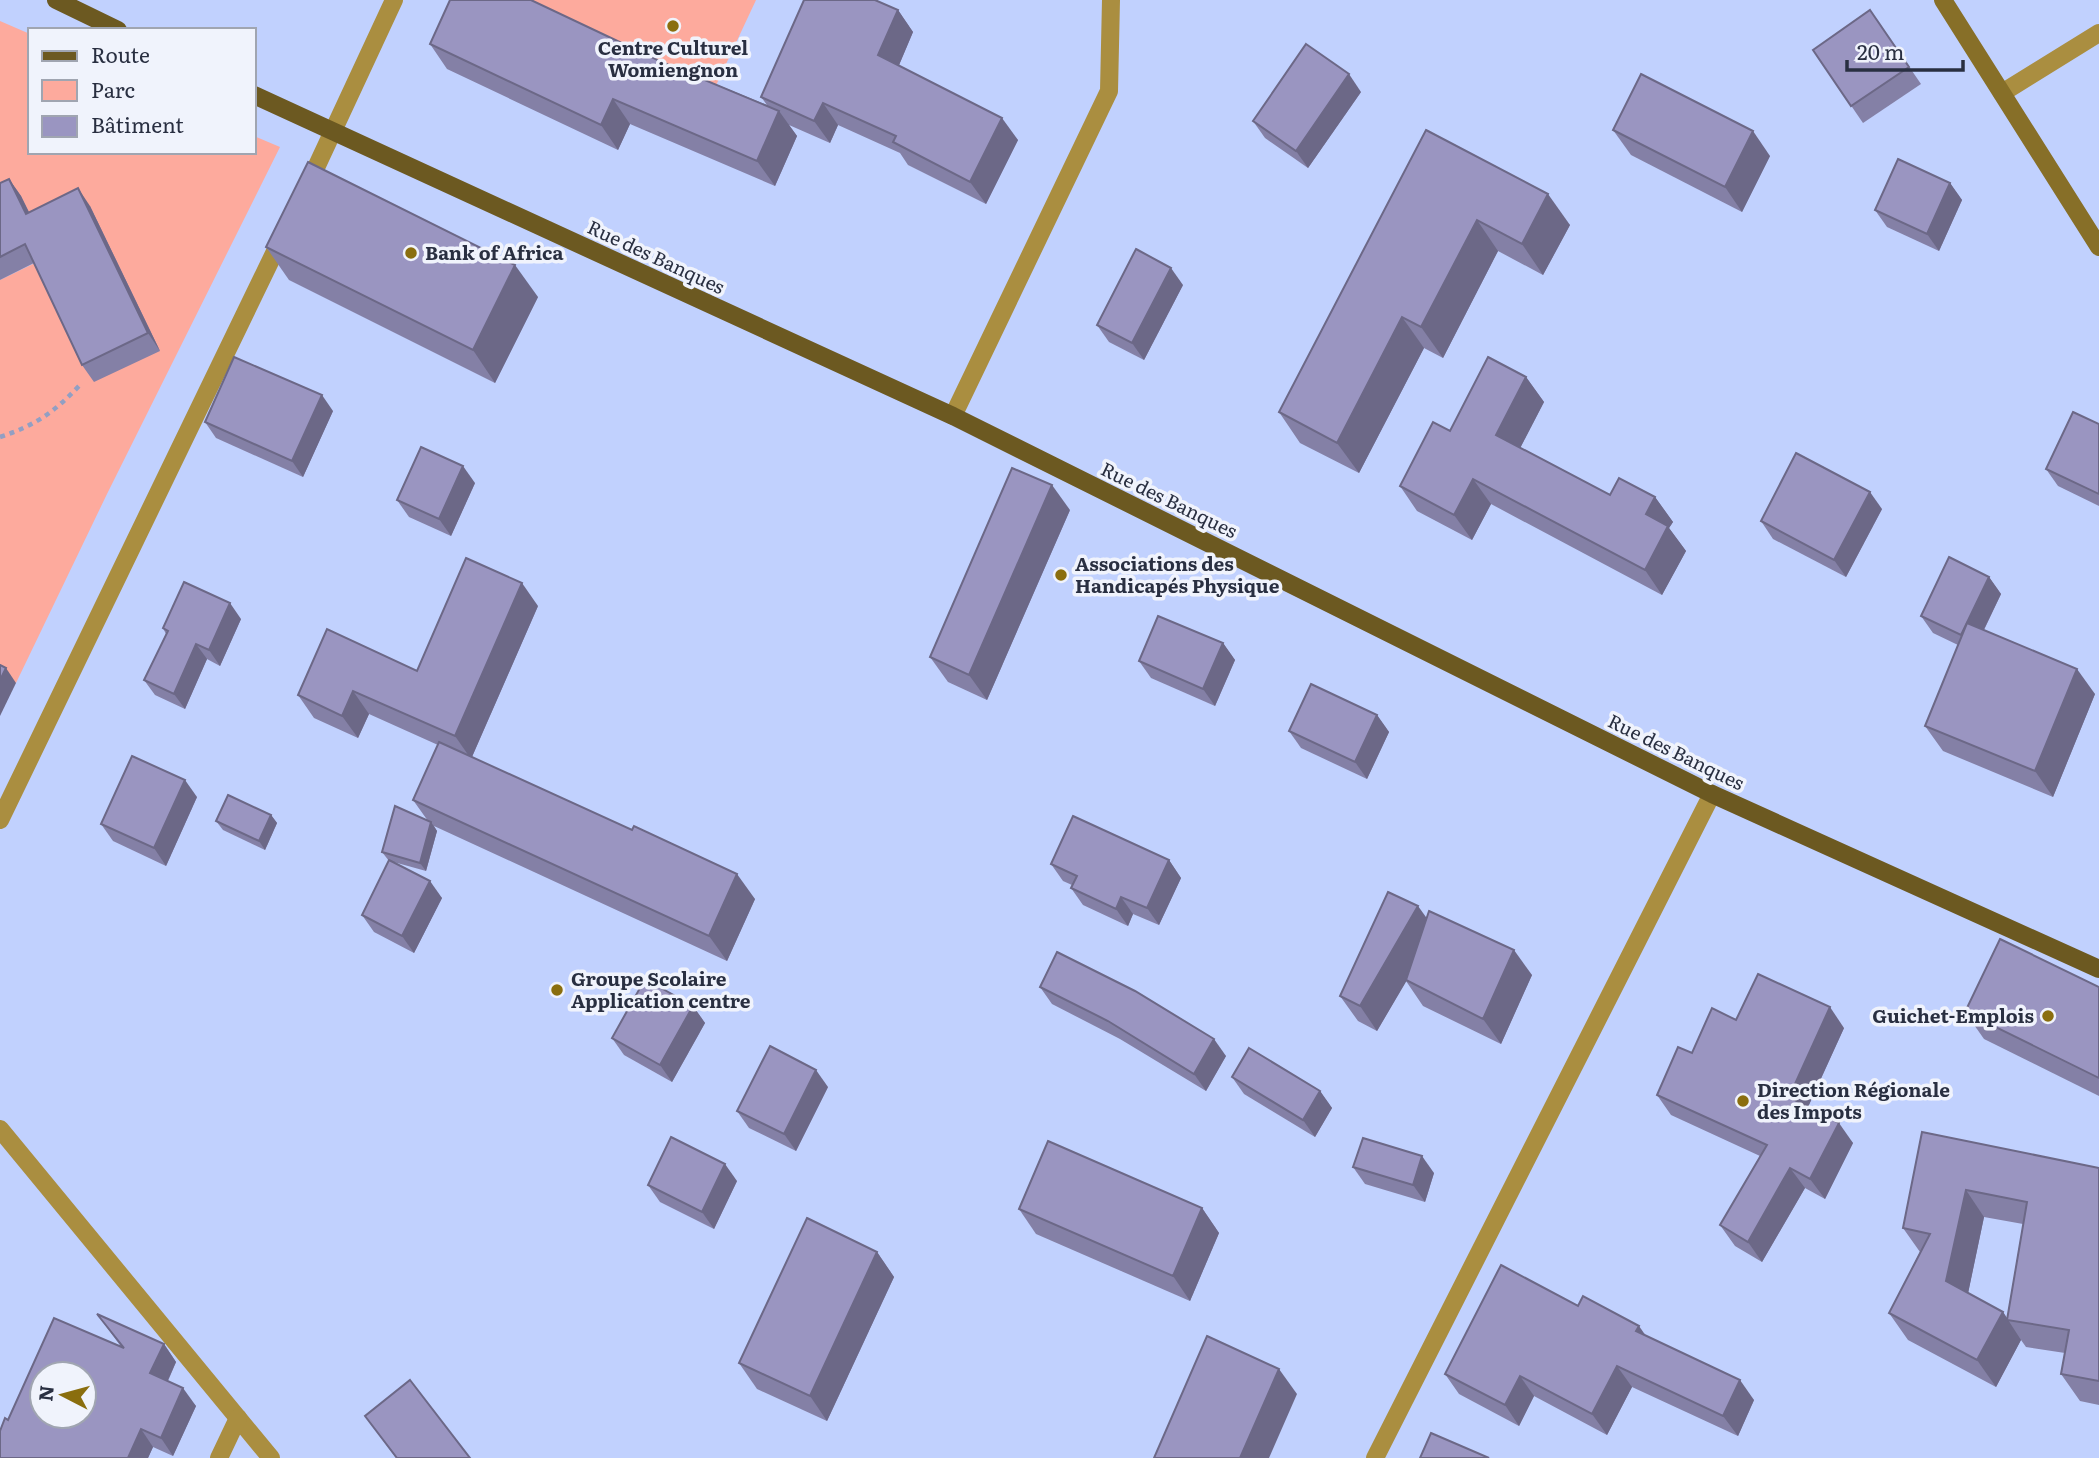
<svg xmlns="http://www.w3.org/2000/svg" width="2099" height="1458" viewBox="0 0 2099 1458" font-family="Literata,serif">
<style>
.green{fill:#fdaa9d}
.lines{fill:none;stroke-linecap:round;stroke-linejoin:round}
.path{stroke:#929fc3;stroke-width:4.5;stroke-dasharray:5 5;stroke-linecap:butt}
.street{stroke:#aa8e40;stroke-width:18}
.secondary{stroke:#876f28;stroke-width:18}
.primary{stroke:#6c5921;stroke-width:18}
.wall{fill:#8480a6;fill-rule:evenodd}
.shaded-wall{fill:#6c6887}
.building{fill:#9a95c1;stroke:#6c6887;stroke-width:2;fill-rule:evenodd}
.poi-dot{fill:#8a6e0e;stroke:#f0f3fc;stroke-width:2.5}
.labels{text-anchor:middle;stroke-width:7;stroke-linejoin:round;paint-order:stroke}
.poi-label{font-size:19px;font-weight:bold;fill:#292f41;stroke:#f0f3fc;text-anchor:start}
.street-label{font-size:19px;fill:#292f41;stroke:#f0f3fc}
</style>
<rect width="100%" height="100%" fill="#c1d1fe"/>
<!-- green -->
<g class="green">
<path d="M509 0H756L711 96Z"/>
<path d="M0 21 30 34V152H254V136L280 147 107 494 16 683 0 675V280L37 262 38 231 0 206Z"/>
</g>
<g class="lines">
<!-- path -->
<path class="path" d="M0 437C36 425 53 413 79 386"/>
<!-- street -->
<g class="street">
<path d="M2002 93 2099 33"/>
<path d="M307 187 394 0"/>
<path d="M953 416 1109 91 1111 0"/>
<path d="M0 820 282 237"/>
<path d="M0 1129 271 1458"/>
<path d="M219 1458 238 1418"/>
<path d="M1375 1458 1712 794"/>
</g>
<!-- secondary -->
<path class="secondary" d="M1943 0 2099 247"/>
<!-- primary -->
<g class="primary">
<path d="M56 0 118 30"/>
<path d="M254 95 953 416 1712 794 2099 969"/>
</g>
</g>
<!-- wall -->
<g class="wall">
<path d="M898 10 913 32 899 65 1018 140 986 204 908 165 900 153 838 125 830 143 789 125 797 136 775 186 630 124 618 150 447 69 430 44 664 63 767 105 761 97Z"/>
<path d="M1870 10 1921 84 1863 123 1813 50Z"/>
<path d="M1361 92 1308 168 1265 138 1253 121Z"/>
<path d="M1426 130 1570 225 1543 275 1498 251 1443 358 1424 348 1359 473 1300 443 1279 412Z"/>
<path d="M1613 130 1770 156 1742 212 1631 155Z"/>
<path d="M9 179 21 196 29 212 90 206 160 351 94 382 82 365 34 263 0 280V183Z"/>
<path d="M1950 183 1962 200 1939 251 1887 227 1875 210Z"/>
<path d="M266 247 538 297 495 383 289 280Z"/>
<path d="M1183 285 1144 360 1109 342 1097 325Z"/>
<path d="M1526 377 1544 402 1520 448 1610 495 1655 497 1673 522 1669 528 1686 551 1662 595 1491 504 1472 540 1417 511 1400 486 1450 431Z"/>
<path d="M333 411 303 477 216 438 205 422Z"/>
<path d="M2099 424V506L2058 486 2046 469Z"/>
<path d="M475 483 451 536 409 517 397 500Z"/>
<path d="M1882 509 1846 577 1773 539 1761 521Z"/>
<path d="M1070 510 987 700 948 682 930 657Z"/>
<path d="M1989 577 2001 594 1984 630 2095 694 2053 797 1943 751 1925 726 1958 645 1933 633 1921 616Z"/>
<path d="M538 606 472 757 755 899 727 961 434 826 437 831 426 871 390 861 442 898 414 953 374 932 362 915 389 861 382 852 428 821 413 800 438 745 369 714 358 738 314 718 298 695 417 671Z"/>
<path d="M241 619 220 666 207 659 185 709 155 695 144 680 166 634 163 628Z"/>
<path d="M1223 643 1235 660 1215 706 1151 678 1139 661Z"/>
<path d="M1377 715 1389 732 1367 779 1301 748 1289 731Z"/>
<path d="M197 797 166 866 113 841 101 824Z"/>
<path d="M271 815 277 823 265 850 223 830 216 821Z"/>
<path d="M1169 860 1181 878 1159 925 1133 914 1128 926 1083 905 1071 888 1072 885 1063 881 1051 864Z"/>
<path d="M1426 918 1532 975 1501 1044 1423 1006 1406 981 1377 1031 1358 1021 1340 996Z"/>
<path d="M1040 987 1226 1056 1206 1091 1120 1039 1052 1004Z"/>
<path d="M2099 987V1096L1984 1039 1965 1012Z"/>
<path d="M693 1006 705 1023 672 1082 624 1055 612 1038Z"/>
<path d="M1736 1020 1844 1028 1808 1107 1853 1143 1825 1199 1805 1188 1762 1262 1735 1246 1720 1225 1760 1156 1671 1115 1657 1095Z"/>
<path d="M1232 1077 1320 1091 1332 1108 1315 1137 1244 1094Z"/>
<path d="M828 1087 796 1151 749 1128 737 1111Z"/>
<path d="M1922 1132 2099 1168V1405L2080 1401 2061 1374 2065 1353 2026 1347 2021 1340 1996 1387 1908 1340 1889 1313 1920 1252 1903 1228ZM1984 1217 2023 1224 2007 1318 2003 1312 1968 1293Z"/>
<path d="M1353 1167 1434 1173 1425 1202 1365 1184Z"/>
<path d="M737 1181 714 1229 660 1202 648 1185Z"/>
<path d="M1202 1208 1219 1233 1190 1301 1036 1234 1019 1209Z"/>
<path d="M877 1252 894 1277 827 1421 757 1389 739 1363Z"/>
<path d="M1578 1306 1645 1335 1754 1400 1738 1436 1632 1387 1607 1435 1534 1396 1519 1426 1459 1394 1445 1374Z"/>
<path d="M97 1314 164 1344 176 1362 168 1381 196 1406 173 1456 153 1447 148 1458H0L8 1420 122 1348Z"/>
<path d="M365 1416 470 1458H396Z"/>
</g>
<!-- shaded-wall -->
<g class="shaded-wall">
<path d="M898 10 913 32 894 77 878 55Z"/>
<path d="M1349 74 1361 92 1308 168 1296 151Z"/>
<path d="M613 99 630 124 618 150 601 125Z"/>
<path d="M823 103 838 125 830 143 814 121Z"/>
<path d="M779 111 797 136 775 186 757 161Z"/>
<path d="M1002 118 1018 140 986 204 970 182Z"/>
<path d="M1753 131 1770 156 1742 212 1725 187Z"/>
<path d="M9 179 21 196 38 231 26 214Z"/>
<path d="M1950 183 1962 200 1939 251 1927 234Z"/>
<path d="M78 188 90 206 160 351 148 333Z"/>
<path d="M1548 194 1570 225 1543 275 1522 244Z"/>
<path d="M1477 220 1498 251 1443 358 1421 327Z"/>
<path d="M515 265 538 297 495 383 473 350Z"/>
<path d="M1171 268 1183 285 1144 360 1132 343Z"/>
<path d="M1402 317 1424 348 1359 473 1337 443Z"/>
<path d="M1526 377 1544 402 1514 460 1496 435Z"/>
<path d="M322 395 333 411 303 477 292 461Z"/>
<path d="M463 466 475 483 451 536 439 519Z"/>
<path d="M1473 479 1491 504 1472 540 1454 515Z"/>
<path d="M1052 485 1070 510 987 700 969 675Z"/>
<path d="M1870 492 1882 509 1846 577 1834 560Z"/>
<path d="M1655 497 1673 522 1669 528 1686 551 1662 595 1645 570 1646 514Z"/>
<path d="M1989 577 2001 594 1973 652 1961 635Z"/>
<path d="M522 583 538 606 471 759 455 736Z"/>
<path d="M230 603 241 619 220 666 209 650Z"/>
<path d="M1223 643 1235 660 1215 706 1203 689Z"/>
<path d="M196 644 207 659 185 709 174 694Z"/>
<path d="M6 668 16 683 0 716V680Z"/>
<path d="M2077 669 2095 694 2053 797 2035 771Z"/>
<path d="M353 691 369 714 358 738 342 716Z"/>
<path d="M1377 715 1389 732 1367 779 1355 762Z"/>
<path d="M185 780 197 797 166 866 154 848Z"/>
<path d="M271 815 277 823 265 850 259 841Z"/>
<path d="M431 822 437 831 426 871 420 863Z"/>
<path d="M1169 860 1181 878 1159 925 1147 908Z"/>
<path d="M737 874 755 899 727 961 709 936Z"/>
<path d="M430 881 442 898 414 953 402 936Z"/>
<path d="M1121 897 1133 914 1128 926 1116 909Z"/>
<path d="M1418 906 1436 931 1377 1031 1360 1006Z"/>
<path d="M1514 950 1532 975 1501 1044 1483 1019Z"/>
<path d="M693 1006 705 1023 672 1082 660 1065Z"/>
<path d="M1830 1007 1844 1028 1803 1118 1789 1097Z"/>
<path d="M1214 1039 1226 1056 1206 1091 1194 1074Z"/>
<path d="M816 1070 828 1087 796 1151 784 1134Z"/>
<path d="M1320 1091 1332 1108 1315 1137 1303 1120Z"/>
<path d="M1839 1123 1853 1143 1825 1199 1810 1179Z"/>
<path d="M1422 1156 1434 1173 1425 1202 1413 1185Z"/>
<path d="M725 1164 737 1181 714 1229 702 1212Z"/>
<path d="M1790 1168 1805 1188 1762 1262 1748 1242Z"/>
<path d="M1966 1190 1984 1217 1965 1308 1946 1281Z"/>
<path d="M1202 1208 1219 1233 1190 1301 1173 1276Z"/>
<path d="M877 1252 894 1277 827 1421 810 1396Z"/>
<path d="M2003 1312 2021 1340 1996 1387 1977 1360Z"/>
<path d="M1639 1326 1653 1346 1636 1331Z"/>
<path d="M164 1344 176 1362 163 1391 150 1373Z"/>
<path d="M1617 1366 1632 1387 1607 1435 1592 1414Z"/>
<path d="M1279 1369 1297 1394 1269 1458H1240Z"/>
<path d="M1520 1376 1534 1396 1519 1426 1505 1405Z"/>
<path d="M1740 1380 1754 1400 1738 1436 1723 1416Z"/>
<path d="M183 1388 196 1406 173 1456 161 1438Z"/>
<path d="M141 1429 153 1447 148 1458H128Z"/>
</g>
<!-- building -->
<g class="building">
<path d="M450 0H531L664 63 779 111 757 161 613 99 601 125 430 44Z"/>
<path d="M804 0H875L898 10 878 55 1002 118 970 182 893 142 896 136 823 103 814 121 761 97Z"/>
<path d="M1870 10 1909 67 1851 106 1813 50Z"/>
<path d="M1306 44 1349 74 1296 151 1253 121Z"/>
<path d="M1641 74 1753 131 1725 187 1613 130Z"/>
<path d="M1426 130 1548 194 1522 244 1477 220 1421 327 1402 317 1337 443 1279 412Z"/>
<path d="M1898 159 1950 183 1927 234 1875 210Z"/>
<path d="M308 162 515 265 473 350 266 247Z"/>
<path d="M9 179 26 214 78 188 148 333 82 365 25 244 0 257V183Z"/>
<path d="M1136 249 1171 268 1132 343 1097 325Z"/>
<path d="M234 357 322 395 292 461 205 422Z"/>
<path d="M1488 357 1526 377 1496 435 1610 495 1619 478 1655 497 1646 514 1668 526 1645 570 1473 479 1454 515 1400 486 1433 422 1450 431Z"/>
<path d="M2073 412 2099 424V494L2046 469Z"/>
<path d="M421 447 463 466 439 519 397 500Z"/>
<path d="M1796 453 1870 492 1834 560 1761 521Z"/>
<path d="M1012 468 1052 485 969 675 930 657Z"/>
<path d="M1949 557 1989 577 1961 635 1921 616Z"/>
<path d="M466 558 522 583 455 736 353 691 342 716 298 695 327 629 417 671Z"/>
<path d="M184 582 230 603 209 650 196 644 174 694 144 680 168 631 163 628Z"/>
<path d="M1158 616 1223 643 1203 689 1139 661Z"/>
<path d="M1967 623 2077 669 2035 771 1925 726Z"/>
<path d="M0 665 6 668 0 680Z"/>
<path d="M1311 684 1377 715 1355 762 1289 731Z"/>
<path d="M439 742 632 830 634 826 737 874 709 936 413 800Z"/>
<path d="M132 756 185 780 154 848 101 824Z"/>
<path d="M228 795 271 815 259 841 216 821Z"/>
<path d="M395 806 431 822 420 863 382 852Z"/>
<path d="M1073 816 1169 860 1147 908 1121 897 1116 909 1071 888 1077 876 1051 864Z"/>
<path d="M389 860 430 881 402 936 362 915Z"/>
<path d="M1388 892 1418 906 1360 1006 1340 996Z"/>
<path d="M1429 911 1514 950 1483 1019 1406 980Z"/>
<path d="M2000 939 2099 987V1078L1965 1012Z"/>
<path d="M1057 952 1135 991 1214 1039 1194 1074 1108 1021 1040 987Z"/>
<path d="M1758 974 1830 1007 1789 1097 1839 1123 1810 1179 1790 1168 1748 1242 1720 1225 1767 1145 1657 1095 1678 1047 1692 1053 1712 1008 1736 1020Z"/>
<path d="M645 979 693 1006 660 1065 612 1038Z"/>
<path d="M770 1046 816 1070 784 1134 737 1111Z"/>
<path d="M1249 1048 1320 1091 1303 1120 1232 1077Z"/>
<path d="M1922 1132 2099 1168V1381L2061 1374 2069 1330 2007 1320 2027 1202 1966 1190 1946 1281 2003 1312 1977 1360 1889 1313 1930 1234 1903 1228Z"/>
<path d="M671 1137 725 1164 702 1212 648 1185Z"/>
<path d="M1363 1138 1422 1156 1413 1185 1353 1167Z"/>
<path d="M1048 1141 1202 1208 1173 1276 1019 1209Z"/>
<path d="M807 1218 877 1252 810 1396 739 1363Z"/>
<path d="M1501 1265 1578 1306 1583 1296 1639 1326 1636 1331 1740 1380 1723 1416 1617 1366 1592 1414 1520 1376 1505 1405 1445 1374Z"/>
<path d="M97 1314 164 1344 150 1373 183 1388 161 1438 141 1429 128 1458H0V1431L5 1418 8 1420 54 1318 124 1348ZM42 1374H84V1416H42Z"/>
<path d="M1207 1336 1279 1369 1240 1458H1154Z"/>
<path d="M410 1380 470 1458H397L365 1416Z"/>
<path d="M1431 1433 1489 1458H1420Z"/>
</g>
<!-- markers -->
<g class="poi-dot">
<circle cx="673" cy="26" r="7"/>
<circle cx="411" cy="253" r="7"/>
<circle cx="1061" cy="575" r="7"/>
<circle cx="557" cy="990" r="7"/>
<circle cx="2048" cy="1016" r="7"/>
<circle cx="1743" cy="1101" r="7"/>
</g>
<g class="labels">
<!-- poi labels -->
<g class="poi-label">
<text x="673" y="55" text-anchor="middle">Centre Culturel<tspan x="673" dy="22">Womiengnon</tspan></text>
<text x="425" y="260">Bank of Africa</text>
<text x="1075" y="571">Associations des<tspan x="1075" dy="22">Handicapés Physique</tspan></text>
<text x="571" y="986">Groupe Scolaire<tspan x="571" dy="22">Application centre</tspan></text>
<text x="2034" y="1023" text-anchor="end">Guichet-Emplois</text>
<text x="1757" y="1097">Direction Régionale<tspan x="1757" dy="22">des Impots</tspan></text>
</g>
<!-- street labels -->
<g class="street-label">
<text transform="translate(656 257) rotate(25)" y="7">Rue des Banques</text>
<text transform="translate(1169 500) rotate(26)" y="7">Rue des Banques</text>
<text transform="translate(1676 752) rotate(26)" y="7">Rue des Banques</text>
</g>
</g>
<!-- legend -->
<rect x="28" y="28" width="228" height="126" fill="#f0f3fc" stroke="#a0a5b1" stroke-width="2"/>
<rect x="42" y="51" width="35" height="10" fill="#6c5921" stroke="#a0a5b1" stroke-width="2"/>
<text x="91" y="63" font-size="21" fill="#292f41">Route</text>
<rect x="42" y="80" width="35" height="21" fill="#fdaa9d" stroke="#a0a5b1" stroke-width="2"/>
<text x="91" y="98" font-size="21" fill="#292f41">Parc</text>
<rect x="42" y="116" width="35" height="21" fill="#9a95c1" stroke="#a0a5b1" stroke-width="2"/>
<text x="91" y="133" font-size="21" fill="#292f41">Bâtiment</text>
<!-- north arrow -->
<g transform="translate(63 1395) rotate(276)"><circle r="33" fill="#f0f3fc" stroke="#a0a5b1" stroke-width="2"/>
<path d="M0-5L12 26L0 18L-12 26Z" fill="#8a6e0e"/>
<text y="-10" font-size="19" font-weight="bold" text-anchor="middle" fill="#292f41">N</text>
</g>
<!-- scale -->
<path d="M1847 60v10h116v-10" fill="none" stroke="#292f41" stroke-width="3.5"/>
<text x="1857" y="60" font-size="21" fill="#292f41" stroke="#f0f3fc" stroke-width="5" paint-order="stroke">20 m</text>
</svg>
